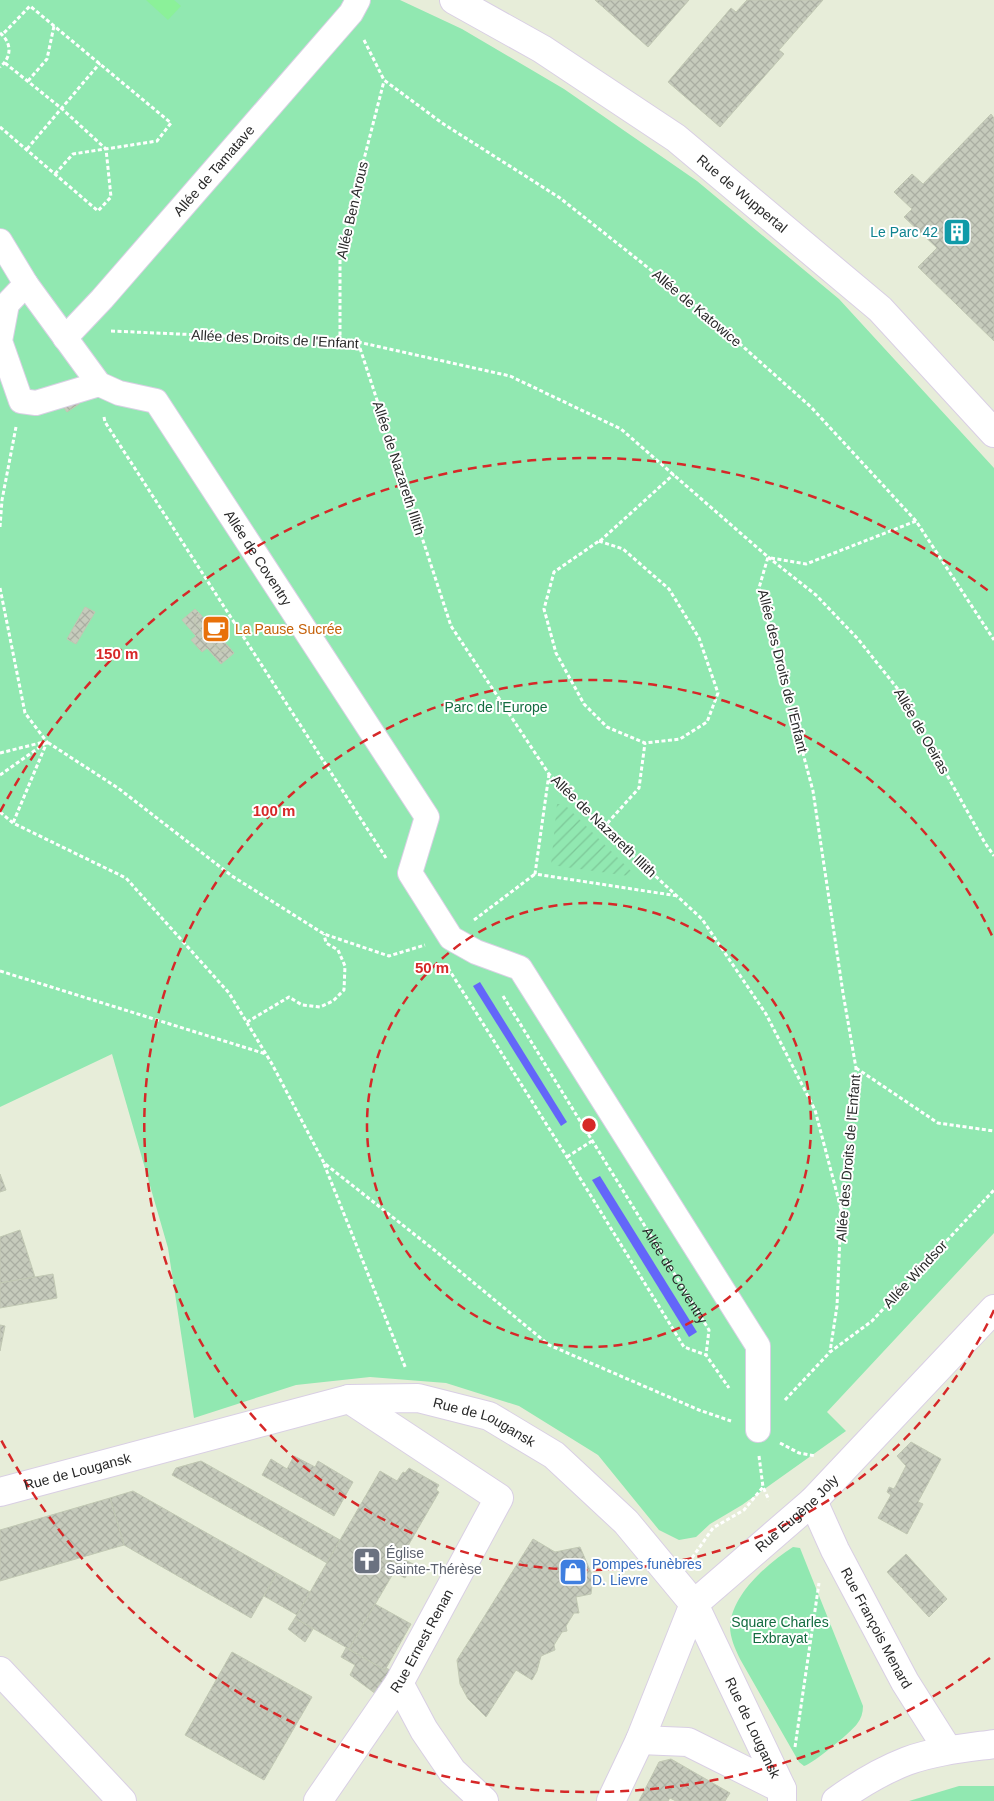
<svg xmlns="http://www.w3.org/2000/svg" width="994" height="1801" viewBox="0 0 994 1801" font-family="Helvetica,sans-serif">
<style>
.park{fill:#91e8b1}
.garden{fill:url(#garden-furrows)}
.pitch{fill:#8bf199}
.water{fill:#6366f9}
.building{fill:url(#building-cross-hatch);stroke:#c1c8b3}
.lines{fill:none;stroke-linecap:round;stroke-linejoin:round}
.pedestrian-casing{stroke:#d9cfe4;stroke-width:26}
.minor-casing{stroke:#d9cfe4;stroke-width:30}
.secondary-casing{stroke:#d9cfe4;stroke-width:30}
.path{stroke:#fff;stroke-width:3;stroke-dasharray:4 2.5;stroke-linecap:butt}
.pedestrian{stroke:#fff;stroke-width:24}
.minor{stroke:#fff;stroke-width:28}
.secondary{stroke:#fff;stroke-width:28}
.ring{fill:none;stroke:#d62828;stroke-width:2.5;stroke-dasharray:9 6}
.labels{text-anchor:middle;stroke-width:4;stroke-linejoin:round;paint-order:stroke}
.street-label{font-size:14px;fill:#292929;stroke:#fff}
.culture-label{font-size:14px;fill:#0d838f;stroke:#fff;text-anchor:end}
.food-label{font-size:14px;fill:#c56008;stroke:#fff;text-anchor:start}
.park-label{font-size:14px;fill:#136c40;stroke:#fff}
.worship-label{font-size:14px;fill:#5b616d;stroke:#fff;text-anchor:start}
.shop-label{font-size:14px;fill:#366cbe;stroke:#fff;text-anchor:start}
.centre{fill:#d62828;stroke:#fff;stroke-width:2.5}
.ring-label{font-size:15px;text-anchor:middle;font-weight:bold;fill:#d62828;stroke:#fff;stroke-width:4;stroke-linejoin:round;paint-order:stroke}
</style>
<defs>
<pattern id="garden-furrows" width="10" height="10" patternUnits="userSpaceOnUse" patternTransform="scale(1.25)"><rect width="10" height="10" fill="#91e8b1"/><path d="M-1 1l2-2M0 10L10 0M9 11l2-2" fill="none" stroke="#7dc798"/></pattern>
<pattern id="building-cross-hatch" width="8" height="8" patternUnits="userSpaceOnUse" patternTransform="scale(1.25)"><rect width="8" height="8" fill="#c6cbbc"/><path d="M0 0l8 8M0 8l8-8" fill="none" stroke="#aaaea2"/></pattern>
</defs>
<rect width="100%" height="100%" fill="#e7edd9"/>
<!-- park -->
<g class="park">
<path d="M0 0H400L462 29 564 89 697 181 839 299 994 468V1233L827 1412 846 1431 742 1505 710 1524 696 1537 679 1540 659 1530 598 1455 519 1406 446 1383 370 1377 296 1385 194 1418 168 1248 112 1054 0 1107Z"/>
<path d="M793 1547 800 1548 863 1706C863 1713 861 1719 857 1724 850 1733 814 1763 804 1766L799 1762 740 1659C735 1648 730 1638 730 1626 732 1594 768 1563 793 1547Z"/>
<path d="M959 1786H994V1801H909Z"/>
</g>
<!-- garden -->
<path class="garden" d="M557 804H564L631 871 629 876 551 865Z"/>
<!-- pitch -->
<path class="pitch" d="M146 0H174L181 6 168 20Z"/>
<!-- water -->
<g class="water">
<path d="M480 982 567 1122 561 1126 473 986Z"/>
<path d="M600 1176 697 1332 689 1337 592 1180Z"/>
</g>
<!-- building -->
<g class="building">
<path d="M595 0H689L648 47Z"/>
<path d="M747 0H823L779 50 784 54 720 127 668 82 731 8 736 12Z"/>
<path d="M991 114 994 118V341L918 267 937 248 904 217 912 209 894 192 912 174 923 184Z"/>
<path d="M74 395 79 404 67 412 61 404Z"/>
<path d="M85 607 95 612 76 644 67 639Z"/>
<path d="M195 609 200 614 195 618V623L202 631 201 637 207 643H213L220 651H225L229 647 234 653 221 664 207 648 202 652 191 640 196 636 182 620Z"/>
<path d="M200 614 209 624 213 622 217 621 223 628V633L219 636 229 647 225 651H220L213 643H207L201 637 202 631 195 623V618Z"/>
<path d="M0 1174 6 1190 0 1192Z"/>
<path d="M20 1230 35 1277 0 1283V1237Z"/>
<path d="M53 1274 57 1298 0 1308V1283Z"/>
<path d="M0 1325 5 1326 0 1351Z"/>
<path d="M911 1442 941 1459 918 1502 923 1504 907 1534 878 1518 891 1495 887 1492 889 1487 894 1489 906 1466 897 1456Z"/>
<path d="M294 1456 315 1467 318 1461 353 1482 334 1516 262 1475 271 1459 287 1469Z"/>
<path d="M201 1461 340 1540 327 1563 172 1475 176 1468Z"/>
<path d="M409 1468 439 1485 436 1490 439 1492 401 1558 413 1564 405 1578 394 1572 349 1649 295 1618 380 1471 397 1481 403 1472 405 1473Z"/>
<path d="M133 1491 277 1573 251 1618 124 1545 110 1498Z"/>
<path d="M110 1498 124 1545 0 1581V1530Z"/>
<path d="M533 1539 555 1552 580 1547 593 1577 591 1594 576 1597 579 1613H574L566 1626 567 1631 562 1632 554 1645 555 1650 541 1656 537 1671 532 1680 516 1670 486 1717 468 1699 460 1684 457 1660Z"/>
<path d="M906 1554 947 1599 929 1617 887 1572Z"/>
<path d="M277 1573 310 1592 297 1615 264 1596Z"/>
<path d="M375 1604 411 1624 385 1670 349 1649Z"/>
<path d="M295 1618 313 1629 305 1642 288 1629Z"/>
<path d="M346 1648 385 1670 386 1668 390 1670 376 1694 350 1675 355 1665 341 1657Z"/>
<path d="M232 1652 312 1697 264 1780 185 1735Z"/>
<path d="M671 1759 730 1793 725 1801H676L670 1798 668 1801H639L659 1762Z"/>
</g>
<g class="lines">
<defs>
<g id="pedestrian">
<path id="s2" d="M0 241 26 284 99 384 119 393 156 401 427 817 410 873 451 938 476 952 520 968 758 1346V1430"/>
<path d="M26 284 7 304 0 341 21 401 36 403 99 384"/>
<path id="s3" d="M65 338 102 299 351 13 358 0"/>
</g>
<g id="minor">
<path id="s4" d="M454 0 542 49 676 138 880 309 994 433"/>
<path id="s5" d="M0 1492 349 1399 418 1398 489 1416 554 1455 626 1522 694 1604 782 1789V1801"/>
<path id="s6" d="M813 1501 835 1550 905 1682 948 1750"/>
<path d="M0 1671 122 1801"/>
<path d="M399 1683 424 1730 452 1771 484 1801"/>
<path d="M640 1740 688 1742 782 1789"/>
<path id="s7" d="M318 1801 399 1683 499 1498 349 1399"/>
<path id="s8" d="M611 1801 640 1740 694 1604 813 1501 994 1309"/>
</g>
<path id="secondary" d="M836 1801C858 1785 881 1771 907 1761 934 1751 965 1748 994 1744"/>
</defs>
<!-- pedestrian casing -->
<use href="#pedestrian" class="pedestrian-casing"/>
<!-- minor casing -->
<use href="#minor" class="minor-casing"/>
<!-- secondary casing -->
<use href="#secondary" class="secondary-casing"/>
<!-- path -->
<g class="path">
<path d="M0 33C12 43 12 57 0 67"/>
<path d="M364 40 384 80 442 123 560 198 704 312 811 407 916 521 994 640"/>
<path d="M5 63 61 108 106 149"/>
<path d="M28 81 47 59 54 26"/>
<path d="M0 127 98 211 111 197 106 149 157 141 171 123 30 6 2 35"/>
<path d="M27 149 100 63"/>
<path d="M55 174 73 154 105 149"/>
<path d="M111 331 358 342 510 376 621 429 768 557 759 588 813 791 843 993 856 1068 841 1212 837 1306 830 1352"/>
<path d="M340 342V253L384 81"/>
<path d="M358 342 451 626 549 774 603 828 702 919 766 1014 815 1110 841 1209"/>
<path d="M104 417 105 422 386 858"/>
<path d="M0 527 2 500 16 427"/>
<path d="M599 541 623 549 669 589 699 638 718 693 707 722 680 739 645 743 607 727 584 704 556 653 544 609 554 572Z"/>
<path d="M600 541 674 474"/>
<path d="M768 557 816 595 858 639 901 693 985 843 994 856"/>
<path d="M771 558 806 564 916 521"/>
<path d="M0 588 25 713 47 742 13 823"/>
<path d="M0 753 44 742"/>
<path d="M549 774 535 874 678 896"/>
<path d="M0 775 47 742 118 788 232 876 324 934 389 956 425 945"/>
<path d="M0 812 13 823 126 878 229 993 272 1064 324 1163 433 1249 549 1345 699 1410 731 1421"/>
<path d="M603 828 639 788 645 743"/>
<path d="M474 920 535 874"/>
<path d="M448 968 567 1157 684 1347 706 1355 729 1388"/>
<path d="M0 971 266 1054"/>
<path id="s1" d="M503 996 709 1330 706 1355"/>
<path d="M247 1022 289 997 302 1005 320 1007 333 1001 344 990 345 966 338 950 326 943 324 934"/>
<path d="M856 1068 938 1123 994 1131"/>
<path d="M567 1157 592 1141"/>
<path d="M324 1164 406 1369"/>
<path d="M785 1400 830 1352 872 1321 994 1190"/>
<path d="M780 1443 799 1453 816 1456"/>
<path d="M759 1456 763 1487 769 1500"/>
<path d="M692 1558 713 1528 744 1510 763 1487"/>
<path d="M795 1747 819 1583"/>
</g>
<!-- pedestrian -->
<use href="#pedestrian" class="pedestrian"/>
<!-- minor -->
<use href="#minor" class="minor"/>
<!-- secondary -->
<use href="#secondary" class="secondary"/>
</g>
<!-- distance rings -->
<g class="ring">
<circle cx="589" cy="1125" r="222"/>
<path d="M994 1310A445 445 0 1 1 994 940"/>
<path d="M990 1658A667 667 0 0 1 0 1438M0 812A667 667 0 0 1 990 592"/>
</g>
<!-- icons -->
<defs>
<symbol id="building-square" viewBox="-11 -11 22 22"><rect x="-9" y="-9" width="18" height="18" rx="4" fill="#0f9aa8" stroke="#fff"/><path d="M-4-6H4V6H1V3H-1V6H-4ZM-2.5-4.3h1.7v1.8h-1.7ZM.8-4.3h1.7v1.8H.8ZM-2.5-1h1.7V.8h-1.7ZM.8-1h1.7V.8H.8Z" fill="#fff"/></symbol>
<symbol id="cafe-square" viewBox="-11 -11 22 22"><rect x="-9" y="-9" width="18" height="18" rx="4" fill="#e8710a" stroke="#fff"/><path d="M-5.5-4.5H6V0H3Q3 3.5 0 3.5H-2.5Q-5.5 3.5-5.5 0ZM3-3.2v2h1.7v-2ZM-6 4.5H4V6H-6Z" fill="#fff"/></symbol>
<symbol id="church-square" viewBox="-11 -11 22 22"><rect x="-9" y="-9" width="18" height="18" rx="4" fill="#6b7280" stroke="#fff"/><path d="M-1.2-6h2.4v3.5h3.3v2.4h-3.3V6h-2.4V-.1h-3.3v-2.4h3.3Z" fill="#fff"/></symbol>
<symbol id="shop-square" viewBox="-11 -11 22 22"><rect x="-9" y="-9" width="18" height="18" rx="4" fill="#3f7fe0" stroke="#fff"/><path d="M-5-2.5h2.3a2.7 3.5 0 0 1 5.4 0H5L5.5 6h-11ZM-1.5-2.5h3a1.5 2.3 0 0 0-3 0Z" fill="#fff"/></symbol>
</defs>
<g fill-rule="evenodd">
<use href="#building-square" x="941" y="216" width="32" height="32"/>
<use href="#cafe-square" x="200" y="613" width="32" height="32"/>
<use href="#church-square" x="351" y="1545" width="32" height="32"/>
<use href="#shop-square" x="557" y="1556" width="32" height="32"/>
</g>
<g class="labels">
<!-- street labels -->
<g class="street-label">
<text dy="5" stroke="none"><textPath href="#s3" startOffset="224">Allée de Tamatave</textPath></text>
<text dy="5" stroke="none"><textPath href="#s4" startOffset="348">Rue de Wuppertal</textPath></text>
<text transform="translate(352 210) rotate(-77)" y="5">Allée Ben Arous</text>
<text transform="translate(697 308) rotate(40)" y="5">Allée de Katowice</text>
<text transform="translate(275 339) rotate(3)" y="5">Allée des Droits de l'Enfant</text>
<text transform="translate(399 468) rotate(72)" y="5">Allée de Nazareth Illith</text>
<text dy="5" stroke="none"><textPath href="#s2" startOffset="421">Allée de Coventry</textPath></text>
<text transform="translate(783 671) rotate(76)" y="5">Allée des Droits de l'Enfant</text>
<text transform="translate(922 731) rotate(60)" y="5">Allée de Oeiras</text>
<text transform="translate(604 826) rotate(44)" y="5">Allée de Nazareth Illith</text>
<text transform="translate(848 1158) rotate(-85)" y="5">Allée des Droits de l'Enfant</text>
<text transform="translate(915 1274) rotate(-47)" y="5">Allée Windsor</text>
<text dy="5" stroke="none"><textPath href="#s1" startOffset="328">Allée de Coventry</textPath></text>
<text dy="5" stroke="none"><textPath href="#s5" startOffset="501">Rue de Lougansk</textPath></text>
<text dy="5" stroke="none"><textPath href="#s5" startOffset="80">Rue de Lougansk</textPath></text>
<text dy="5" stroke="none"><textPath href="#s8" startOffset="351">Rue Eugène Joly</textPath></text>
<text dy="5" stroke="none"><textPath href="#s6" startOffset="142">Rue François Menard</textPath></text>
<text dy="5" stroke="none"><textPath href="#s7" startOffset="191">Rue Ernest Renan</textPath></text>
<text dy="5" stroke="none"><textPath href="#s5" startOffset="921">Rue de Lougansk</textPath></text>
</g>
<!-- culture labels -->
<g class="culture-label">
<text x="938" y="237">Le Parc 42</text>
</g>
<!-- food labels -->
<g class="food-label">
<text x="235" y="634">La Pause Sucrée</text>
</g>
<!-- park labels -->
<g class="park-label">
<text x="496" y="712">Parc de l'Europe</text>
<text x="780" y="1627">Square Charles<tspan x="780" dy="16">Exbrayat</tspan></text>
</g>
<!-- worship labels -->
<g class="worship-label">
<text x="386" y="1558">Église<tspan x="386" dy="16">Sainte-Thérèse</tspan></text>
</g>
<!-- shop labels -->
<g class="shop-label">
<text x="592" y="1569">Pompes funèbres<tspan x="592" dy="16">D. Lievre</tspan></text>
</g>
</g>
<circle cx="589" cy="1125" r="8" class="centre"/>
<g class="ring-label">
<text x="117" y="659">150 m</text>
<text x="274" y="816">100 m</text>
<text x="432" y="973">50 m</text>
</g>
</svg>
